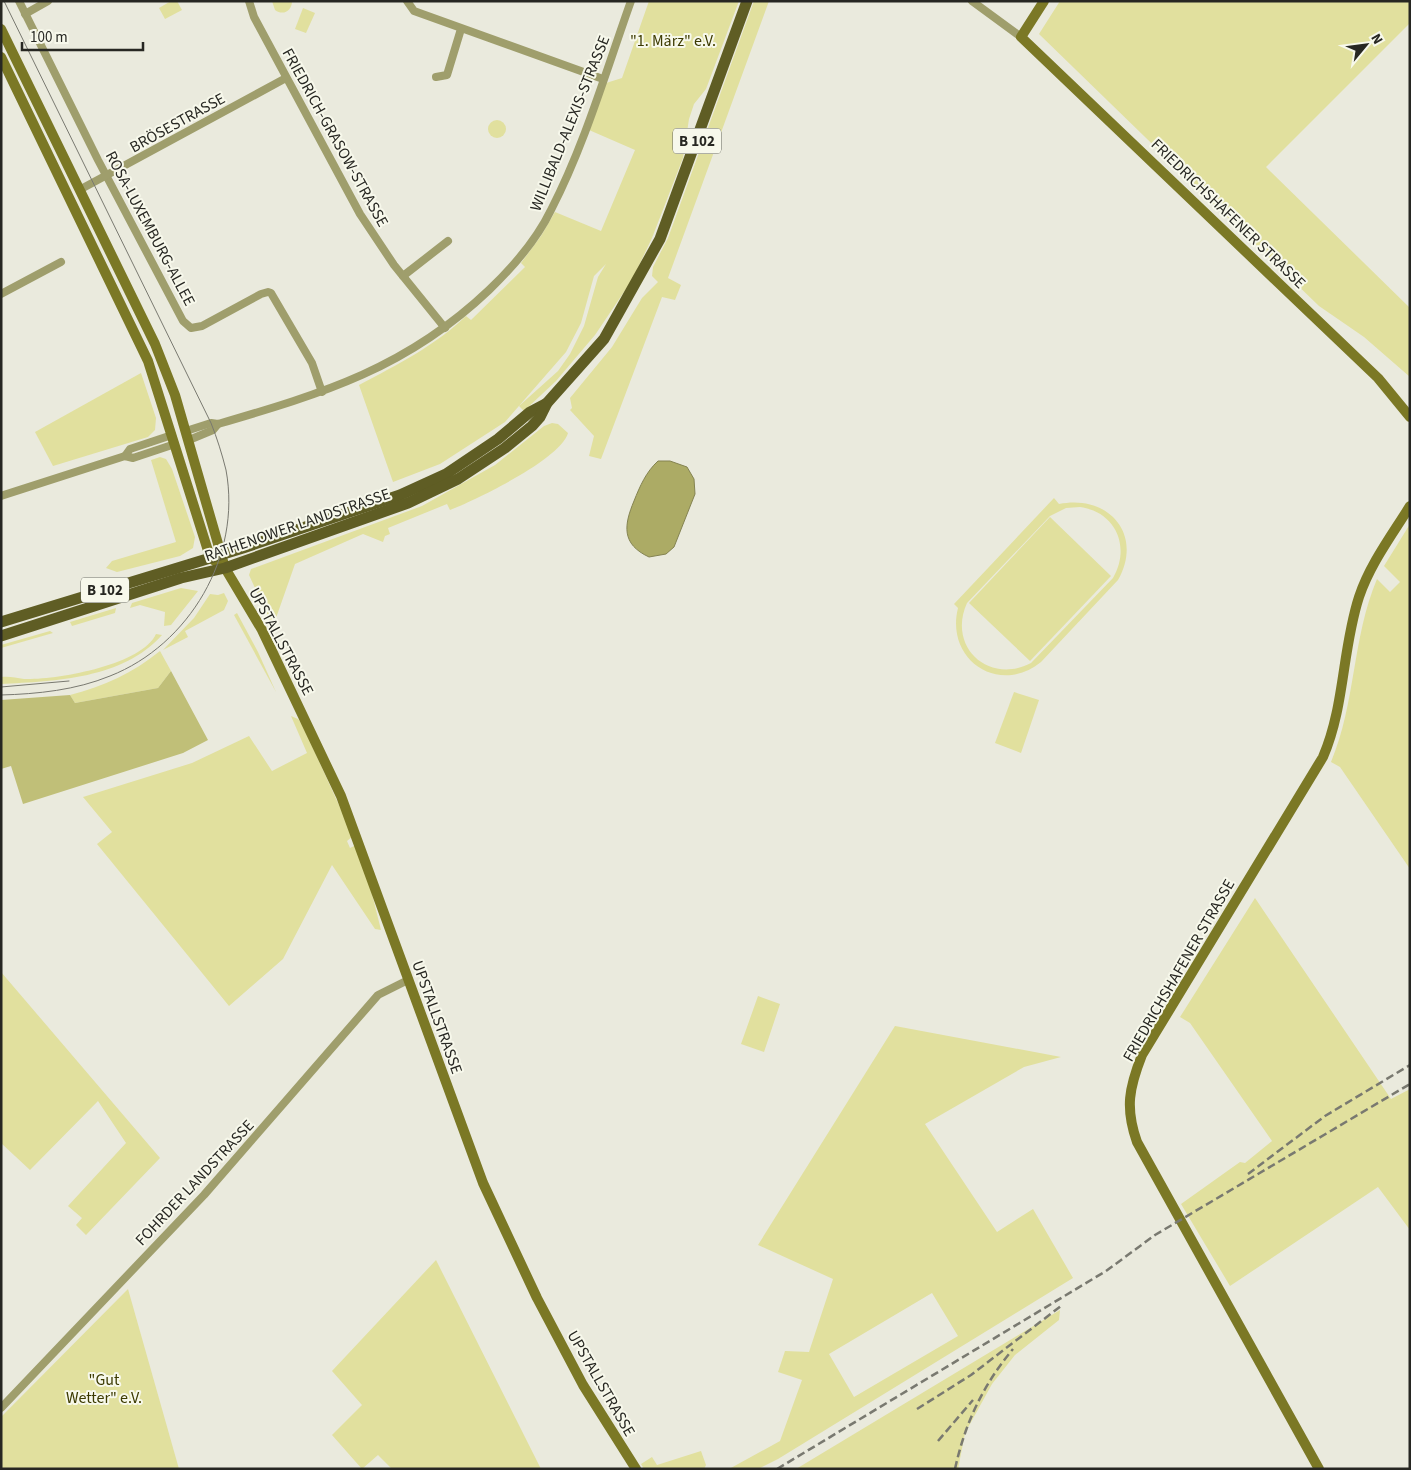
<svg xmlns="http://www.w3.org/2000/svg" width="1411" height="1470" viewBox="0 0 1411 1470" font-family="'Source Sans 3',sans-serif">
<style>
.green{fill:#e1e09e;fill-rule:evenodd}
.forest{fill:#c0bf78}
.water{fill:#acab65;stroke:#848351}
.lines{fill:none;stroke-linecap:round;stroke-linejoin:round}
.street{stroke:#9f9e6c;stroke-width:8}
.secondary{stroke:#7b7825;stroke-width:10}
.primary{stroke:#5f5d24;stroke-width:11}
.tram{stroke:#797970;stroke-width:1}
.rail{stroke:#797970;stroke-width:2.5;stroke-dasharray:8 4;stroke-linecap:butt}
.labels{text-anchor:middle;stroke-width:4;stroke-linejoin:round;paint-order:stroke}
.shield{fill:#f7f8eb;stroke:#65665e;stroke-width:1}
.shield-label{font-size:15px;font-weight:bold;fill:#272722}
.park-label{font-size:16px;fill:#3c3a00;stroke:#f7f8eb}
.street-label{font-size:16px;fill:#272722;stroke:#f7f8eb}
</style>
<rect width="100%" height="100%" fill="#eaeadd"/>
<!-- green -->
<g class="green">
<path d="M171 1H177L182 10 165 19 159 8Z"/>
<path d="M272 1H292C292 11 283 16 275 10Z"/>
<path d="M649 1H739L706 89 694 104 689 119 683 158 652 238 632 280 595 335 556 381 524 411 519 406 558 371 570 354 584 326 598 277 606 264 594 276 581 323 566 352 505 422 440 464 393 482 359 385C397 365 436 345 466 316L471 320 525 267 521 263 541 236 555 212 601 231 635 150 589 130 606 83 622 78Z"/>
<path d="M754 1H769L668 278 681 285 675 300 662 297 601 459 589 456 594 436 570 410 572 408 570 398 612 347 642 298 658 282 652 276 653 267 668 238Z"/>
<path d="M1060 1H1410V23L1266 167 1410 308V377L1364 337 1319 306 1039 34Z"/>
<path d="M303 8 315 13 306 33 295 29Z"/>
<circle cx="497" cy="129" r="9"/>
<path d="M141 373 156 418 155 430 148 437 53 466 35 432Z"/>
<path d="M552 423 558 424 568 433C561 459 476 500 450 510L447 504 388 528 390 534 385 536 383 542 363 534 295 564 276 618 270 621 249 575 251 569 422 506 495 465 544 426Z"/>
<path d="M160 457 166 459 172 469 195 537 193 548 180 556 117 572 106 568 112 561 176 542 151 460Z"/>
<path d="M1054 498 1059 504C1108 494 1144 534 1118 580L1041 662C999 696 945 660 958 608L954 604ZM1080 507C1116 512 1131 547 1113 578L1031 663C989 685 947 647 967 603L1050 516 1066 508Z"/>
<path d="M1050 517 1111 576 1030 661 969 603Z"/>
<path d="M1410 524V869L1340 767 1331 762C1356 703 1352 638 1377 579L1390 592 1400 582 1384 566Z"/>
<path d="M181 588 198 591 171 625 164 626 165 612 140 605 130 608 132 603Z"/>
<path d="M224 593 228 601 224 610 185 631 188 637 163 650 194 618 210 594 218 595Z"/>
<path d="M116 608 115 613 72 626 70 622Z"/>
<path d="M237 613 258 652 276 692 234 615Z"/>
<path d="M50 631 53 633 1 648V645Z"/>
<path d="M156 634 162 635C123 679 56 681 1 684V677C10 676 16 678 24 679 57 680 142 665 156 634Z"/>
<path d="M160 651 171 671 158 688 75 703 70 695C104 686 133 673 160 651Z"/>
<path d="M1014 692 1039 700 1021 753 995 743Z"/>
<path d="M291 716 298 719 302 724 353 836 347 841 350 848 356 845 371 890 381 930 375 929 332 865 283 959 229 1006 97 844 112 832 83 797 192 763 249 736 272 771 307 753Z"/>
<path d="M1255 898 1391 1099 1410 1089V1230L1378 1187 1230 1286 1181 1204 1240 1162 1245 1163 1272 1141 1190 1023 1180 1017Z"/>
<path d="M1 972 160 1158 86 1235 76 1225 82 1218 68 1206 126 1143 98 1101 30 1170 1 1143Z"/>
<path d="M758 996 780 1004 764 1052 741 1044Z"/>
<path d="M895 1026 1061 1057 1024 1067 925 1124 997 1232 1033 1209 1073 1278 778 1459 758 1469H729L780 1441 802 1380 778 1372 785 1351 809 1352 833 1279 758 1245ZM932 1293 958 1336 854 1397 829 1354Z"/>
<path d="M436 1260 541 1469H392L378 1455 362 1469 332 1435 362 1405 332 1371Z"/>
<path d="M128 1289 179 1469H1V1417Z"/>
<path d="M1060 1310 1059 1320 1015 1355 992 1384 965 1433 958 1469H796Z"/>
<path d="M701 1451 706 1465 704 1469H644L641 1464 652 1457 657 1465Z"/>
</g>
<!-- forest -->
<path class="forest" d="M171 671 208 740 183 753 23 804 11 766 1 769V700L70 695 75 703 158 688Z"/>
<!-- water -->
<path class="water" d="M658 461H670L687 467 694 479 695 494 674 547 666 554 649 557C621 544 624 525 634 501 640 486 646 472 658 461Z"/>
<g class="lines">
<!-- street -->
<g class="street">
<path d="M19 1 98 160 183 321 191 328 202 326 261 294 268 292 271 293 312 363 322 392"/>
<path d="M249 1 254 17 360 214 394 265 445 328"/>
<path d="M407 1 414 11 603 79"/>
<path d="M972 1 1021 37"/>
<path d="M25 14 48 1"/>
<path d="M436 77 447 75 461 29"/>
<path d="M81 189 286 78"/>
<path d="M403 276 448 241"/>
<path d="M1 294 61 262"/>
<path d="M186 431 211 423 218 424C324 393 407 368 489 290 514 266 536 241 551 210 585 144 606 71 631 1"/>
<path d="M189 440 213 430 218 424"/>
<path d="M125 456 130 449 172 435"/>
<path d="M1 496 125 456 133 458 175 444"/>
<path d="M1 1408 204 1195 378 995 408 980"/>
</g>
<!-- secondary -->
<g class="secondary">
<path d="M1044 1 1021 37 1378 378 1410 417"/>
<path d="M1 29 155 344 175 395 225 568 262 630 341 796 483 1183 537 1298 583 1385 636 1469"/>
<path d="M1 57 148 361 210 557 216 562"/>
<path d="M1319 1469 1137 1142C1125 1108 1129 1088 1142 1055L1323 757C1345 706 1342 649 1359 597 1370 564 1392 535 1410 506"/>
</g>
<!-- primary -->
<g class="primary">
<path d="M1 622 243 548 400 495 446 474 498 439 530 412 547 403"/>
<path d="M1 636 181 578 225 568 408 503 458 479 505 448 532 426 540 417 547 403 604 339 660 239 747 1"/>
</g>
<!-- tram -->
<g class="tram">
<path d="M1 687 69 681"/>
<path d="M1 695C38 694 76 690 110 676 189 645 242 556 226 470 222 454 217 438 211 423L4 1"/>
</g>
<!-- rail -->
<g class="rail">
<path d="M1248 1174 1325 1116 1410 1065"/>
<path d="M917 1409 971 1375 1061 1306"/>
<path d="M938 1441 973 1400"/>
<path d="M777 1469 1106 1271 1155 1235 1410 1084"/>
<path d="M955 1469C965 1423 983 1385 1013 1349"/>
</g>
</g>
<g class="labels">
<!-- shield labels -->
<g class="shield">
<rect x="673" y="128.5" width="48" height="25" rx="4"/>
<rect x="81" y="577.5" width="48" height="25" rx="4"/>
</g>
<g class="shield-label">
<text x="697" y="146">B 102</text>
<text x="105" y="595">B 102</text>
</g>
<!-- park labels -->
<g class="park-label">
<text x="673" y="46">"1. März" e.V.</text>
<text x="104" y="1385">"Gut<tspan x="104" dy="18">Wetter" e.V.</tspan></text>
</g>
<!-- street labels -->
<g class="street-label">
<text transform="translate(177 122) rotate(-29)" y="6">BRÖSESTRASSE</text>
<text transform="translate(569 123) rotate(-68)" y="6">WILLIBALD-ALEXIS-STRASSE</text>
<text transform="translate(336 137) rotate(61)" y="6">FRIEDRICH-GRASOW-STRASSE</text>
<text transform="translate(1229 213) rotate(44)" y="6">FRIEDRICHSHAFENER STRASSE</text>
<text transform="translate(151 228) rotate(62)" y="6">ROSA-LUXEMBURG-ALLEE</text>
<text transform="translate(297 524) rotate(-19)" y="6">RATHENOWER LANDSTRASSE</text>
<text transform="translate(282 641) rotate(62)" y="6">UPSTALLSTRASSE</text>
<text transform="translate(1178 970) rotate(-60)" y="6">FRIEDRICHSHAFENER STRASSE</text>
<text transform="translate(438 1017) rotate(70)" y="6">UPSTALLSTRASSE</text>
<text transform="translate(194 1182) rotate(-47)" y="6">FOHRDER LANDSTRASSE</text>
<text transform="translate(602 1383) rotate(60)" y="6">UPSTALLSTRASSE</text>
</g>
</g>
<!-- border -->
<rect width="1411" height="1470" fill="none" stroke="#272722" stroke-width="5"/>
<!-- north arrow -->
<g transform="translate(1366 45) rotate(61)" stroke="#f7f8eb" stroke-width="4" paint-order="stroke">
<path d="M0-4L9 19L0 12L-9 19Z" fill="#272722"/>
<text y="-8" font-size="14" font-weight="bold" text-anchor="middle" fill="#272722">N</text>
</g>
<!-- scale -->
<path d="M22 42v8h121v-8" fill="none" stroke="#272722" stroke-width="2.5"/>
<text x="30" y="42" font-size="15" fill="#272722" stroke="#f7f8eb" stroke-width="4" paint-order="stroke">100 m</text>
</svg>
